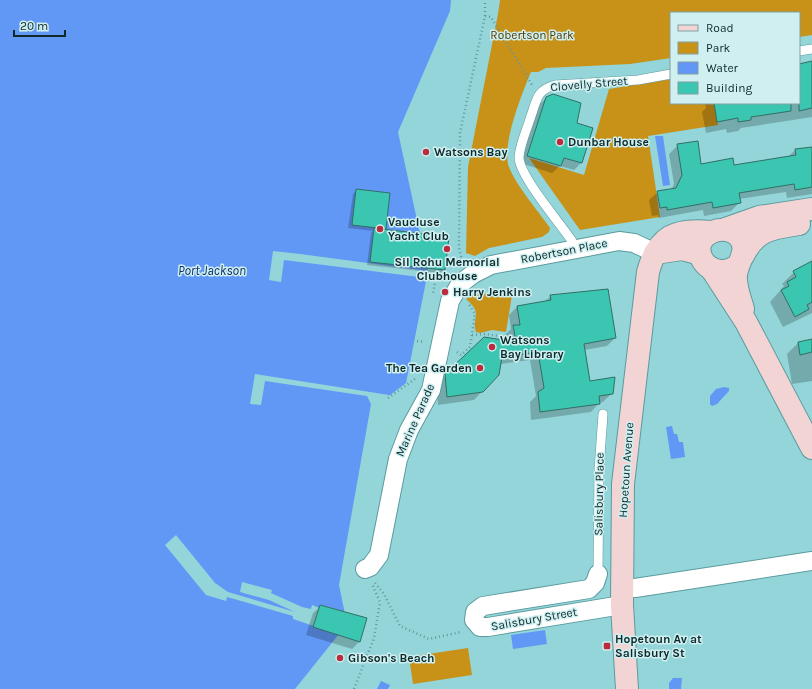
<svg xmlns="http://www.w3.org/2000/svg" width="812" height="689" viewBox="0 0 812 689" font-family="Karla,sans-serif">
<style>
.green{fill:#c89117}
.water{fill:#6198f6}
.pier{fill:#93d5d9}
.shadow{fill:#0003}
.building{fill:#3bc6b1;stroke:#326f65}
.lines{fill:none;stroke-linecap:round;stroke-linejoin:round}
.lane-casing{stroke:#5b9b9f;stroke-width:10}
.street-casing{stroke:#5b9b9f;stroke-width:20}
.secondary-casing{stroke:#5b9b9f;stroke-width:24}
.path{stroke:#64999c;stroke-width:2.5;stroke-dasharray:1 3;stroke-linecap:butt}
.lane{stroke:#fff;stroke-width:9}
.street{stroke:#fff;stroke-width:18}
.secondary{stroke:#f2d4d4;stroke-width:22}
.poi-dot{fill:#bc2b3b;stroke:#cfeff1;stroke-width:1.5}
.labels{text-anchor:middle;stroke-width:3;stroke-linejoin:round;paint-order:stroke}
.park-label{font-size:12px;fill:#4f3701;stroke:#cfeff1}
.street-label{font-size:12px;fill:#0d292a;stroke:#cfeff1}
.poi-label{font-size:12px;font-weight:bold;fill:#0d292a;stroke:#cfeff1;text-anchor:start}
.water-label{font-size:13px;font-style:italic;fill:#0a2c65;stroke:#cfeff1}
</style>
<rect width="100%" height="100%" fill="#93d5d9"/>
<!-- green -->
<g class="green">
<path d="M500 0H812V35L799 37V13H671V58L630 64 546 68 538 72H531C522 93 501 146 509 167 515 184 539 212 550 228L549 232 542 237 489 248 475 256 466 253 468 167 498 14Z"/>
<path d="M671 79V103H714L718 125 648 136 660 217 580 230 529 158 584 175 609 89Z"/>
<path d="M513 289 506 332 492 330 480 333 476 332C471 318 484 314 466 299L470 296Z"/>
<path d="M468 648 472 675 413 684 409 657Z"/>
</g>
<!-- water -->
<g class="water">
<path d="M0 0H451L450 11 398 132 428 271 406 383 370 410 339 585 347 624 295 689H0Z"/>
<path d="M655 136H663L670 185 663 186Z"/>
<path d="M724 387 729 388V391L717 404 712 406 710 404V396L716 389Z"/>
<path d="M672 426 674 434H677L679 442H683L685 457 671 459 666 427Z"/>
<path d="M545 630 547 644 513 649 511 635Z"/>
<path d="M673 678H682L681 689H669V683Z"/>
<path d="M381 681 390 685 388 689H377Z"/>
</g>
<!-- pier -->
<g class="pier">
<path d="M273 251 300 254 428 271 427 278 284 260 281 282 269 280Z"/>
<path d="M255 374 389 395 388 399 372 411 370 410 371 404 367 396 265 381 261 405 250 404Z"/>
<path d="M176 535 215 583 228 592 295 612 269 600 240 592 242 582 272 590 271 593 302 607 311 609 312 605 319 608 320 605 346 612 349 624 340 635 293 619V616L227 597 226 601 206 595 165 545Z"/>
</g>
<!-- shadow -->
<g class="shadow">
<path d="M812 61V117L741 128 738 131 727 133 726 129 706 133 702 112 706 108 705 103H799V64Z"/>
<path d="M547 97 576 124 581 163 574 170 560 166 552 173 520 163 539 105Z"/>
<path d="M678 145 701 165 733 166 788 157 795 150 812 148V194L787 198 786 192 739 199 740 202 731 211 704 216 703 210 659 218 658 215 652 216 649 200 658 192 671 190 674 184 669 154Z"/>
<path d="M356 190 385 228 383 230 444 270 440 273 367 265 371 233 373 231 348 228 353 194Z"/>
<path d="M812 269V313L783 327 770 302 784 286 782 284 794 272Z"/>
<path d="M551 296 615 338 607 346 584 350 589 383 612 393 603 402 599 403 591 412 531 420 530 402 536 396 530 360 500 364 498 375 474 400 438 405 437 384 484 338 506 342 505 335 511 329 509 315 517 307 544 302Z"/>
<path d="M812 341V381L792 384 787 354 798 343Z"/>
<path d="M321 606 360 641 352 649 306 635 313 613Z"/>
</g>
<!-- building -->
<g class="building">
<path d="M812 61V108L799 111V64Z"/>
<path d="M553 94 581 103 577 123 593 128 582 163 564 158 561 166 527 156 546 97Z"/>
<path d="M714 103H791V111L751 117V120L738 122V118L717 122Z"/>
<path d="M698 141 701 164 733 158 734 165 796 155 795 149 812 147V187L795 190 794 184 739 193 741 203 713 208 712 202 667 210V207L660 208 657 191 676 188 682 175 677 144Z"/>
<path d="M356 189 390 193 386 229 352 225Z"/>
<path d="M374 228 449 237 445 270 370 262Z"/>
<path d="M812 261V302L807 305 809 309 795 317 781 290 789 286 787 282 796 277 793 271Z"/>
<path d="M608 289 616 338 584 344 590 381 615 377 613 394 599 396 600 404 540 412 538 392 544 388 538 352 502 357 499 375 483 392 447 397 445 374 484 337 516 342 513 325H520L517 306 551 300 550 295Z"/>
<path d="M812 339V352L800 355 798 342Z"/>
<path d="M320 605 367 618 360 642 313 627Z"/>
</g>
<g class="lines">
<defs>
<g id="lane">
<path d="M799 51 812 49"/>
<path d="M574 249 572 241C561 224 519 176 519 157 520 144 527 129 531 116 537 99 537 90 555 85L638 80 671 74"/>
<path d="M598 574 599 470 603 414"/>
</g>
<g id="street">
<path d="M365 569 370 567 379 555 398 459 409 430 431 390 450 301 460 284 473 274 491 265 619 241 634 243 655 253"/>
<path d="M598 574 595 583 589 589 483 606 475 612 474 620 480 627H488L622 605"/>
<path d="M621 588H635L812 561"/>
</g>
<g id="secondary">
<path d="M725 229 759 217 812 209"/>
<path d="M655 253 682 249 700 254"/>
<path d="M743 256C755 230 772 228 799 224"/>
<path d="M739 264C727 275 708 273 701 257 691 234 727 220 740 238 748 249 740 259 737 270 733 282 740 298 743 309"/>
<path d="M711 268 746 322 812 448"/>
<path d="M627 689 622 605 623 484 648 272C658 236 675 228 711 232"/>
</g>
</defs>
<!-- lane casing -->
<use href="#lane" class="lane-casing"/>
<!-- street casing -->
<use href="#street" class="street-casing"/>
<!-- secondary casing -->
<use href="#secondary" class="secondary-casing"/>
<!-- path -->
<g class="path">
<path d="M485 16 491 17 532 85"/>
<path d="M462 261 459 248 460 133 485 16V0"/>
<path d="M428 273 432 274"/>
<path d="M431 281 432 274 436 275 433 294"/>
<path d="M472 335 485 334 499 336"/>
<path d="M417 341 424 342"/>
<path d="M457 352 461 355 470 347 475 314 469 304"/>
<path d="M453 372 460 371 454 364"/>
<path d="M388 398 415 379"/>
<path d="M375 583 384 594 400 626 429 639 461 632"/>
<path d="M354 689 374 638 380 602 372 584"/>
</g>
<!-- lane -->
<use href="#lane" class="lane"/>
<!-- street -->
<use href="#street" class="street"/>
<!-- secondary -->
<use href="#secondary" class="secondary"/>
</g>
<!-- markers -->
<g class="poi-dot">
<circle cx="560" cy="142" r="4"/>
<circle cx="426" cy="152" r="4"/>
<circle cx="380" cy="229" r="4"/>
<circle cx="447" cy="249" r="4"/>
<circle cx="445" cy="292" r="4"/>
<circle cx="492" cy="347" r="4"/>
<circle cx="480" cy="368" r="4"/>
<rect x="603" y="642" width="8" height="8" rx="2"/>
<circle cx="340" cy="658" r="4"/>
</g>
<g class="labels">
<!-- park labels -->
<g class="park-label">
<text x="532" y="39">Robertson Park</text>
</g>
<!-- street labels -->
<g class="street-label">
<text transform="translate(589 84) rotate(-5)" y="4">Clovelly Street</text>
<text transform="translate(564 251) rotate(-11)" y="4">Robertson Place</text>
<text transform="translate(415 420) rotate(-66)" y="4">Marine Parade</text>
<text transform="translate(626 470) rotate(-86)" y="4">Hopetoun Avenue</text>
<text transform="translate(599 494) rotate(-89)" y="4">Salisbury Place</text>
<text transform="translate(534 619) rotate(-10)" y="4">Salisbury Street</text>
</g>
<!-- poi labels -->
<g class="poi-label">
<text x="568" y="146">Dunbar House</text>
<text x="434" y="156">Watsons Bay</text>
<text x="388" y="226">Vaucluse<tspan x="388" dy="14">Yacht Club</tspan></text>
<text x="447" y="266" text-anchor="middle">Sil Rohu Memorial<tspan x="447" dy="14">Clubhouse</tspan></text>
<text x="453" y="296">Harry Jenkins</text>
<text x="500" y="344">Watsons<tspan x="500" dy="14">Bay Library</tspan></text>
<text x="472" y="372" text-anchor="end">The Tea Garden</text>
<text x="615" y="643">Hopetoun Av at<tspan x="615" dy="14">Salisbury St</tspan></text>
<text x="348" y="662">Gibson's Beach</text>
</g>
<!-- water labels -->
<g class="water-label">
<text x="212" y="275">Port Jackson</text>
</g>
</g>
<!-- legend -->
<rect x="670" y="12" width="130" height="92" fill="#cfeff1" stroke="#81a0a1"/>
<rect x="678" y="25" width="20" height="6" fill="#f2d4d4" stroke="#81a0a1"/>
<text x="706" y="32" font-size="12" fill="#0d292a">Road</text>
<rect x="678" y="42" width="20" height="12" fill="#c89117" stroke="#81a0a1"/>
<text x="706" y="52" font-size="12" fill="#0d292a">Park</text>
<rect x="678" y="62" width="20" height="12" fill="#6198f6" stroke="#81a0a1"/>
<text x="706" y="72" font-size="12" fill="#0d292a">Water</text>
<rect x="678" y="82" width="20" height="12" fill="#3bc6b1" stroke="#81a0a1"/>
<text x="706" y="92" font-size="12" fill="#0d292a">Building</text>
<!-- scale -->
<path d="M14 30v6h51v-6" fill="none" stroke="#0d292a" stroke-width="2"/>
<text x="20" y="30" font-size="12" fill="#0d292a" stroke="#cfeff1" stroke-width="3" paint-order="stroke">20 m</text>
</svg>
